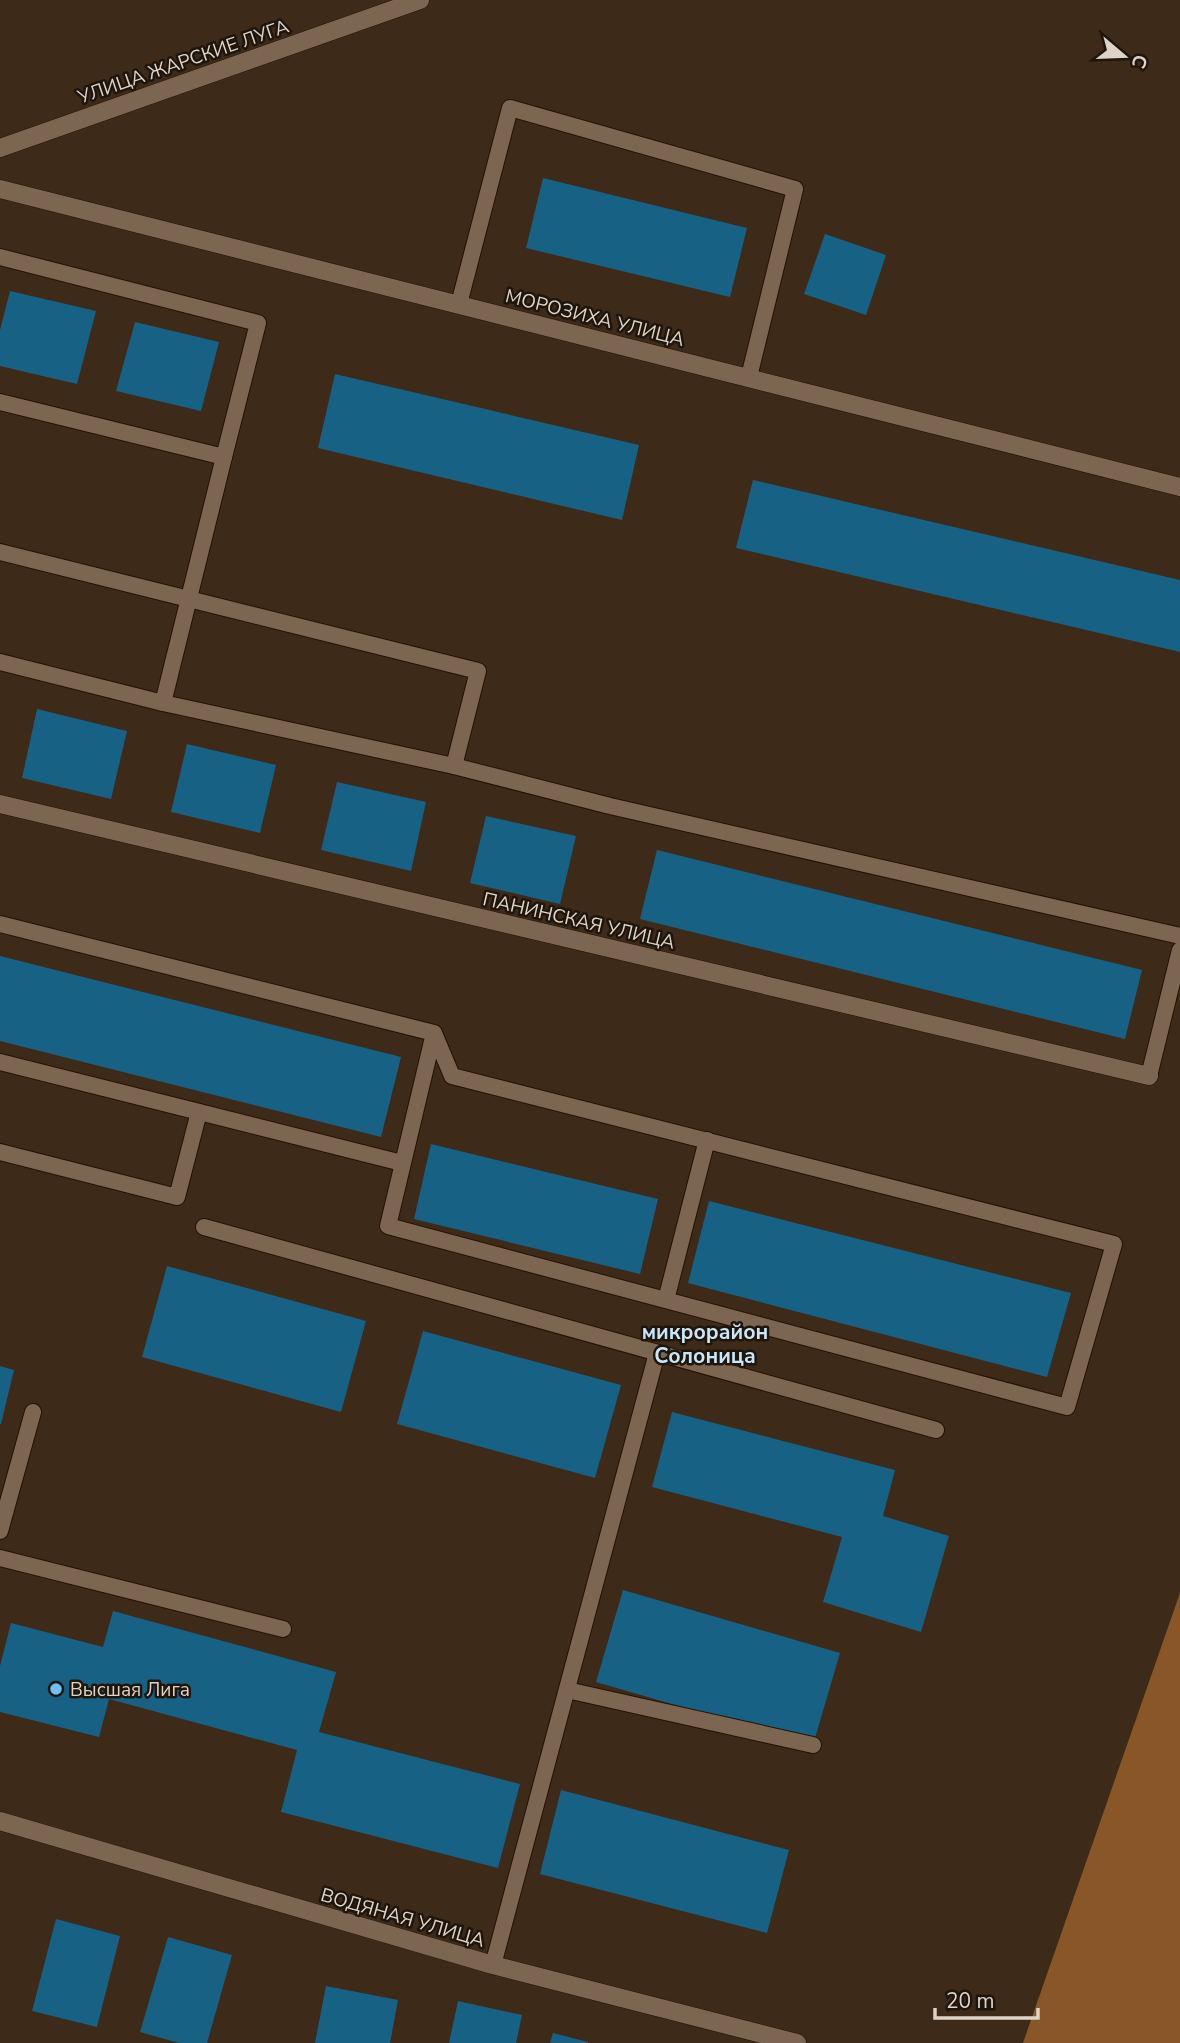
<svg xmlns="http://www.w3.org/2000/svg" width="1180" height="2043" viewBox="0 0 1180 2043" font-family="'Nunito Sans',sans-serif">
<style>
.forest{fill:#885627}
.building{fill:#176185}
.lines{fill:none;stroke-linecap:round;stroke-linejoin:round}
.lane-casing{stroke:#241202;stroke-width:18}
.street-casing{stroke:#241202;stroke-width:19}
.lane{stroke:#7c6551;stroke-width:16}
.street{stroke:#7c6551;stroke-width:18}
.poi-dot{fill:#6ec2f3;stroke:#1e150d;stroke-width:2.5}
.labels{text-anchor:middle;stroke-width:5;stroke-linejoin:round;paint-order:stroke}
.street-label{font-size:19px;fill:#dfd2c7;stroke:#1e150d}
.poi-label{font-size:19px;fill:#dfd2c7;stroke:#1e150d;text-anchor:start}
.neighbourhood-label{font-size:21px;font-weight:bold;fill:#cae7fa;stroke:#1e150d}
</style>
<rect width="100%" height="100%" fill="#3e2a18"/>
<!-- forest -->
<path class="forest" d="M1180 1593V2043H1023Z"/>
<!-- building -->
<g class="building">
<path d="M543 178 747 228 730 297 526 248Z"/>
<path d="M825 234 886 255 866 315 804 294Z"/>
<path d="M10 291 96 311 77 384 0 366V330Z"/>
<path d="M135 322 219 342 201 411 116 391Z"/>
<path d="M335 374 639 445 622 520 318 448Z"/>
<path d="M753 480 1180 580V652L736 548Z"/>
<path d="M37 709 127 731 111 799 22 778Z"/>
<path d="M187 744 276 765 260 833 171 812Z"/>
<path d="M337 782 426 802 411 871 321 850Z"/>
<path d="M486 816 576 836 560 904 470 883Z"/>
<path d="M657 850 1142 970 1125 1039 640 919Z"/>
<path d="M0 956 401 1057 381 1137 0 1041Z"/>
<path d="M431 1144 658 1199 640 1274 414 1219Z"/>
<path d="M709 1201 1071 1293 1047 1377 688 1283Z"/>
<path d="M167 1266 366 1321 341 1412 142 1357Z"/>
<path d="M423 1331 621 1385 595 1478 397 1424Z"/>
<path d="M0 1366 14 1370 1 1424H0Z"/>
<path d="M672 1412 895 1470 883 1516 949 1536 921 1632 823 1602 842 1537 652 1487Z"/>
<path d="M623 1590 840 1653 813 1745 596 1682Z"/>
<path d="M113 1611 336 1672 319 1732 520 1784 498 1868 281 1812 297 1750 109 1699 99 1737 0 1712V1666L11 1623 103 1647Z"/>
<path d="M561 1790 789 1850 767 1933 540 1874Z"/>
<path d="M56 1919 120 1936 97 2027 32 2011Z"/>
<path d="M168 1937 232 1955 207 2043H179L140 2032Z"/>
<path d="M326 1986 398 2000 390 2043H315Z"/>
<path d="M458 2001 522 2015 516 2043H449Z"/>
<path d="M553 2033 588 2042V2043H550Z"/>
</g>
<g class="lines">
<defs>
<g id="lane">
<path d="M0 257 258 323 224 457 0 402"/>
<path d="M459 304 510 108 795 189 749 377"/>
<path d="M0 552 478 671 454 766 163 703"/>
<path d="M0 662 163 703 224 457"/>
<path d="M454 766 610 806 1180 936"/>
<path d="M0 924 434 1033 452 1076 1114 1244 1067 1407 388 1226 434 1033"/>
<path d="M0 1062 402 1163"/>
<path d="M1149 1076 1180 950"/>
<path d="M0 1152 177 1197 199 1112"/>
<path d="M204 1227 936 1430"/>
<path d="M666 1300 707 1140"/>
<path d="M0 1531 33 1412"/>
<path d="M0 1558 283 1629"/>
<path d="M567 1690 813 1745"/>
<path d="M493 1965 657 1353"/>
</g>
<g id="street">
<path d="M0 148 420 0"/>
<path d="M0 189 1180 487"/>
<path d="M0 804 1149 1076"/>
<path d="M0 1821 493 1965 797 2043"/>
</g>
</defs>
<!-- lane casing -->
<use href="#lane" class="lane-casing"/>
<!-- street casing -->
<use href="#street" class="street-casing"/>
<!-- lane -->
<use href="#lane" class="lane"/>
<!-- street -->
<use href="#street" class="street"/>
</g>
<!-- markers -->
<circle class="poi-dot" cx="56" cy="1689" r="7"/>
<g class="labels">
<!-- street labels -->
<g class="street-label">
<text transform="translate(183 61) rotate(-19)" y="7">УЛИЦА ЖАРСКИЕ ЛУГА</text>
<text transform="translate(595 317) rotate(14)" y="7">МОРОЗИХА УЛИЦА</text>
<text transform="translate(579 920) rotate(13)" y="7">ПАНИНСКАЯ УЛИЦА</text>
<text transform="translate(403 1917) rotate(16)" y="7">ВОДЯНАЯ УЛИЦА</text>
</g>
<!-- poi labels -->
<g class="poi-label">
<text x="70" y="1696">Высшая Лига</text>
</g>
<!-- neighbourhood labels -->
<g class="neighbourhood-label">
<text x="705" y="1339">микрорайон<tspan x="705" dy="24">Солоница</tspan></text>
</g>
</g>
<!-- north arrow -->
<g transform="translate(1124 56) rotate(109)" stroke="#1e150d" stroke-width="5" paint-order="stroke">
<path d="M0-5L12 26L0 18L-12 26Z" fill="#dfd2c7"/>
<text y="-10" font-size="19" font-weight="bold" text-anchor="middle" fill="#dfd2c7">С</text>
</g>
<!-- scale -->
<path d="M935 2008v10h103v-10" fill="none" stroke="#dfd2c7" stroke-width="3.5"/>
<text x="946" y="2008" font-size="21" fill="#dfd2c7" stroke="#1e150d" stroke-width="5" paint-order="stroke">20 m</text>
</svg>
